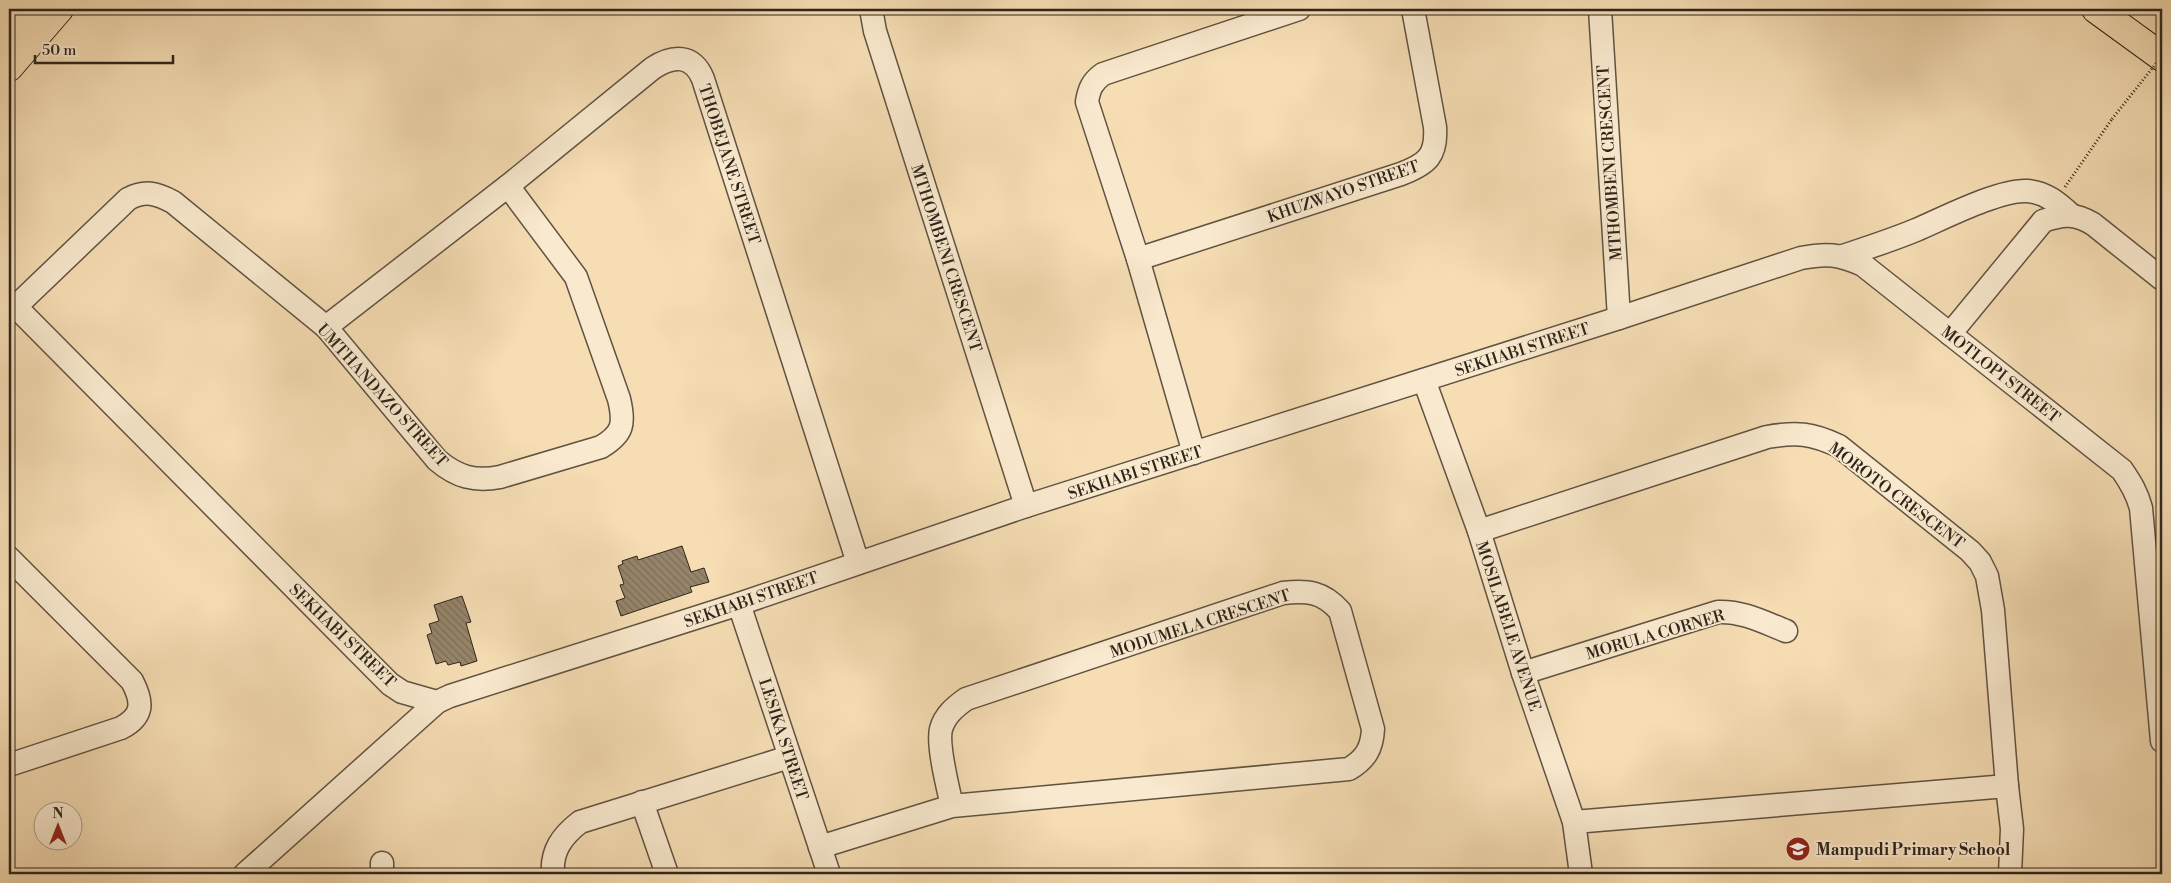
<svg xmlns="http://www.w3.org/2000/svg" width="2171" height="883" viewBox="0 0 2171 883" font-family="'Libre Bodoni',serif">
<style>
.building{fill:url(#building-back-hatch);stroke:#2e251c}
.lines{fill:none;stroke-linecap:round;stroke-linejoin:round}
.minor-casing{stroke:#605342;stroke-width:25}
.major-casing{stroke:#2e251c;stroke-width:30}
.highway-casing{stroke:#2e251c;stroke-width:30}
.path{stroke:#2e251c;stroke-width:3;stroke-dasharray:1 2.5;stroke-linecap:butt}
.minor{stroke:#f9e9ce;stroke-width:22}
.major{stroke:#f6ddb4;stroke-width:28}
.highway{stroke:#f6ddb4;stroke-width:28}
.path-bridge{stroke:#2e251c;stroke-width:3;stroke-dasharray:1 2.5;stroke-linecap:butt}
.labels{text-anchor:middle;stroke-width:4;stroke-linejoin:round;paint-order:stroke}
.street-label{font-size:16px;fill:#2e251c;stroke:#f9e9ce}
.poi-label{font-size:16px;font-weight:bold;fill:#2e251c;stroke:#f9e9ce;text-anchor:start}
</style>
<defs>
<pattern id="building-back-hatch" width="6" height="6" patternUnits="userSpaceOnUse" patternTransform="scale(1.25)"><rect width="6" height="6" fill="#96856b"/><path d="M-1 5l2 2M0 0l6 6M5-1l2 2" fill="none" stroke="#7b6d57"/></pattern>
</defs>
<rect width="100%" height="100%" fill="#f6ddb4"/>
<filter id="stains"><feTurbulence type="fractalNoise" baseFrequency=".004" numOctaves="4"/><feColorMatrix values="0 0 0 0 .2 0 0 0 0 .09 0 0 0 0 .02 0 0 0 .5 -.17"/></filter>
<radialGradient id="worn" r=".72"><stop offset=".6" stop-color="#630" stop-opacity="0"/><stop offset="1" stop-color="#630" stop-opacity=".3"/></radialGradient>
<!-- building -->
<g class="building">
<path d="M682 546 691 572 704 568 709 582 690 587 692 592 621 616 616 601 625 598 620 585 624 584 618 566 623 564 622 561 637 556 638 560Z"/>
<path d="M462 596 471 622 466 623 477 661 461 666 460 662 448 665 446 661 436 664 427 635 432 633 429 624 439 621 434 605Z"/>
</g>
<g class="lines">
<defs>
<g id="minor">
<path d="M871 9 875 31 1026 506"/>
<path d="M1600 9 1619 318"/>
<path d="M1843 256C1867 248 1892 240 1916 230 1942 219 2000 189 2027 191 2045 192 2058 203 2070 214"/>
<path d="M1138 259 1401 174C1427 164 1437 156 1435 127L1413 9"/>
<path d="M16 307 390 684 402 692 437 702 450 696 739 604 1026 506 1619 318 1801 258C1827 253 1839 254 1863 265L2122 470C2131 483 2137 493 2141 508L2162 741"/>
<path d="M9 313 128 199C145 190 156 193 173 202L326 327 437 460C457 477 475 482 500 477L601 447C623 434 625 424 619 399L576 277 508 186"/>
<path d="M326 327 508 186 653 68C673 55 693 54 703 79L858 563"/>
<path d="M1950 334 2043 221C2063 214 2075 213 2093 224L2162 279"/>
<path d="M1424 380 1479 531 1523 673 1574 822 1581 874"/>
<path d="M1194 453 1138 259 1087 102C1089 89 1092 82 1103 74L1299 9"/>
<path d="M1479 531 1767 437C1797 432 1811 433 1839 446L1970 551 1980 562 1987 576 1993 610 2007 786 2012 829 2010 874"/>
<path d="M9 558 132 681C143 702 144 716 121 728L9 765"/>
<path d="M739 604 829 874"/>
<path d="M1523 673 1718 612C1743 611 1763 622 1786 631"/>
<path d="M642 802 667 874"/>
<path d="M1574 822 2007 786"/>
<path d="M820 847 952 806 1349 769C1366 759 1372 748 1373 729L1340 611C1323 592 1308 590 1283 593L966 699C955 707 945 715 941 729 937 745 948 788 952 806"/>
<path d="M382 863V874"/>
<path d="M245 874 437 702"/>
<path d="M553 874C551 851 562 836 580 822L789 757"/>
</g>
<g id="major">
<path d="M9 33 36 9"/>
<path d="M9 67 59 9"/>
</g>
<path id="highway" d="M2096 9 2162 57"/>
</defs>
<!-- minor casing -->
<use href="#minor" class="minor-casing"/>
<!-- major casing -->
<use href="#major" class="major-casing"/>
<!-- highway casing -->
<use href="#highway" class="highway-casing"/>
<!-- path -->
<path class="path" d="M2065 187 2112 119"/>
<!-- minor -->
<use href="#minor" class="minor"/>
<!-- major -->
<use href="#major" class="major"/>
<!-- highway -->
<use href="#highway" class="highway"/>
<!-- path-bridge -->
<path class="path-bridge" d="M2112 119 2162 56"/>
</g>
<!-- icons -->
<defs>
<symbol id="school-disc" viewBox="-11 -11 22 22"><circle r="9.5" fill="#8f2418" stroke="#f9e9ce"/><path d="M0-5L7-2L0 1L-7-2ZM-4 1L0 2.5L4 1V4Q0 6-4 4Z" fill="#fff"/></symbol>
</defs>
<g fill-rule="evenodd">
<use href="#school-disc" x="1784" y="835" width="28" height="28"/>
</g>
<g class="labels">
<!-- street labels -->
<g class="street-label">
<text transform="translate(1609 163) rotate(-94)" y="6">MTHOMBENI CRESCENT</text>
<text transform="translate(730 164) rotate(72)" y="6">THOBEJANE STREET</text>
<text transform="translate(1343 191) rotate(-19)" y="6">KHUZWAYO STREET</text>
<text transform="translate(947 258) rotate(72)" y="6">MTHOMBENI CRESCENT</text>
<text transform="translate(1522 349) rotate(-18)" y="6">SEKHABI STREET</text>
<text transform="translate(2001 374) rotate(38)" y="6">MOTLOPI STREET</text>
<text transform="translate(383 395) rotate(48)" y="6">UMTHANDAZO STREET</text>
<text transform="translate(1135 472) rotate(-18)" y="6">SEKHABI STREET</text>
<text transform="translate(1897 495) rotate(37)" y="6">MOROTO CRESCENT</text>
<text transform="translate(751 599) rotate(-19)" y="6">SEKHABI STREET</text>
<text transform="translate(1200 623) rotate(-18)" y="6">MODUMELA CRESCENT</text>
<text transform="translate(1509 626) rotate(72)" y="6">MOSILABELE AVENUE</text>
<text transform="translate(1655 634) rotate(-16)" y="6">MORULA CORNER</text>
<text transform="translate(343 635) rotate(44)" y="6">SEKHABI STREET</text>
<text transform="translate(784 739) rotate(72)" y="6">LESIKA STREET</text>
</g>
<!-- poi labels -->
<g class="poi-label">
<text x="1816" y="855">Mampudi Primary School</text>
</g>
</g>
<!-- margin -->
<rect width="2171" height="883" fill="none" stroke="#f6ddb4" stroke-width="30"/>
<rect x="10" y="10" width="2151" height="863" fill="none" stroke="#2e251c" stroke-width="2.5"/>
<rect x="15" y="15" width="2141" height="853" fill="none" stroke="#2e251c"/>
<!-- north arrow -->
<g transform="translate(58 826)"><circle r="24" fill="#f9e9ce" stroke="#a89b87"/>
<path d="M0-4L9 19L0 12L-9 19Z" fill="#8f2418"/>
<text y="-8" font-size="14" font-weight="bold" text-anchor="middle" fill="#2e251c">N</text>
</g>
<!-- scale -->
<path d="M35 55v8h138v-8" fill="none" stroke="#2e251c" stroke-width="2.5"/>
<text x="42" y="55" font-size="15" fill="#2e251c" stroke="#f9e9ce" stroke-width="4" paint-order="stroke">50 m</text>
<rect width="100%" height="100%" filter="url(#stains)"/>
<rect width="100%" height="100%" fill="url(#worn)"/>
</svg>
